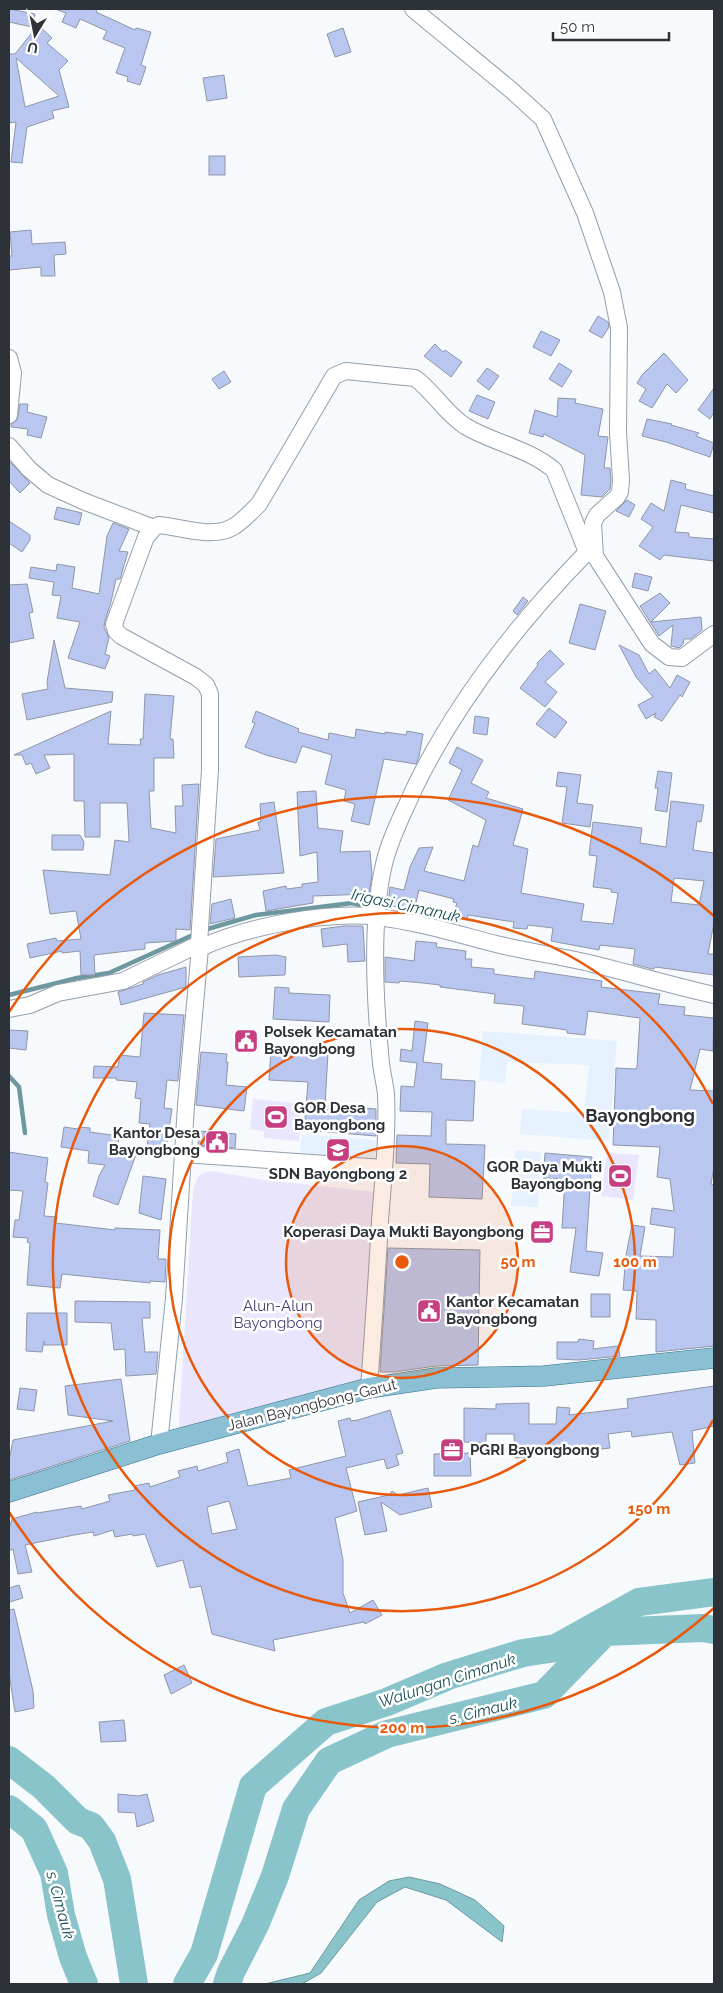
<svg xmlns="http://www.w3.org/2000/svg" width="723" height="1993" viewBox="0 0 723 1993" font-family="Raleway,sans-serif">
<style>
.built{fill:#e5f1fe}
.green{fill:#e8e5fd}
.water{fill:#89c4cb;stroke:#6d989f}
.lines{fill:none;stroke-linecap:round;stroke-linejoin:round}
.stream{stroke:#6d989f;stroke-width:4.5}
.river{stroke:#89c4cb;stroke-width:28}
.building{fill:#b8c6f0;stroke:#9096a7;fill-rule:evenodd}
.minor-casing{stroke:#929fad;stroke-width:18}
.major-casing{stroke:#38728a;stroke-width:21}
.minor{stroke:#fff;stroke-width:16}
.major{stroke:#8bbfd3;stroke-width:20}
.ring{fill:none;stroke:#e8590c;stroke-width:2.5}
.labels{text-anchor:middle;stroke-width:5;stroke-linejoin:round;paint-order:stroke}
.poi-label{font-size:15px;font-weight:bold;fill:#2d3238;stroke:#fff;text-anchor:start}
.park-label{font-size:15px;fill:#483d74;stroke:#fff}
.street-label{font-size:15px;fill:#2d3238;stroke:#fff}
.water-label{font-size:16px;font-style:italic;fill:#1b4f55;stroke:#fff}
.quarter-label{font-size:18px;font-weight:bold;fill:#2d3238;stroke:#fff}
.centre{fill:#e8590c;stroke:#fff;stroke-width:2.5}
.ring-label{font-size:15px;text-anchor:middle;font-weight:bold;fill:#e8590c;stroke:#fff;stroke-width:5;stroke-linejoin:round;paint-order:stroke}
</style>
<rect width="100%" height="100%" fill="#f7fafd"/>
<!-- built -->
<g class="built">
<path d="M483 1031 617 1041 609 1141 520 1134 522 1109 584 1113 589 1065 507 1062 505 1083 479 1080Z"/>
<path d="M302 1134 376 1140 374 1166 299 1161Z"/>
<path d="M515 1150 541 1152 538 1207 511 1206Z"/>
</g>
<!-- green -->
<g class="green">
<path d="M253 1099 303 1104 299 1141 264 1138V1131L250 1129Z"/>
<path d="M607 1153 639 1155 633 1200 601 1196Z"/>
<path d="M212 1171 265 1180 375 1192 371 1390 178 1440 193 1191C197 1177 197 1174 212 1171Z"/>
</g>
<!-- water -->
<path class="water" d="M409 1877 440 1884 475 1900 504 1926 502 1942 446 1900 405 1887 377 1902 321 1973 302 1984H265L310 1973 359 1900 389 1881Z"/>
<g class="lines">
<!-- stream -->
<g class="stream">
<path d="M204 930 256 915 352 903 373 908"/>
<path d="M9 995 77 978 109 973 195 934"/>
<path d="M9 1076 19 1087 25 1133"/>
</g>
<!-- river -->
<g class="river">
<path d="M9 1760 44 1787 78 1821 91 1826 102 1841 117 1879 134 1984"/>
<path d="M9 1809 34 1829 54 1873 61 1915 73 1957 84 1984"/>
<path d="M187 1984 204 1954 253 1786 326 1722 387 1702 448 1676 493 1662 523 1653 556 1648 639 1602 714 1592"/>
<path d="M227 1984 231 1972 255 1925 275 1876 296 1809 329 1761 387 1734 544 1695 605 1632 703 1628 714 1630"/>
</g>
</g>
<!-- building -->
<g class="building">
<path d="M9 9 35 14 32 27 9 22Z"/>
<path d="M55 9H97L96 12 135 30 136 28 151 32 141 65 146 67 140 85 127 81 128 77 116 73 125 48 103 39 107 31 80 19 76 28 62 22 66 13Z"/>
<path d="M38 25 52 38 47 43 68 61 59 70 69 107 52 111 54 118 27 127 22 163 11 162 16 122 9 123V54H15ZM16 58 24 65 59 96 25 107Z"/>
<path d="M343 28 351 52 335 57 327 34Z"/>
<path d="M224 75 227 98 207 101 203 78Z"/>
<rect x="209" y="156" width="16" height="19"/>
<path d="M31 230 32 244 65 242 66 254 54 255 55 276H41V267L9 270V256H12L10 232Z"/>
<path d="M598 316 608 322 609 327 602 338 589 331Z"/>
<path d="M541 331 560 340 551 356 533 347Z"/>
<path d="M435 344 443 352 445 350 462 362 451 377 424 356Z"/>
<path d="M664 353 688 380 676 393 667 384 652 408 639 401 646 389 637 383 642 375Z"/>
<path d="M559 363 572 371 562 387 549 379Z"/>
<path d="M487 368 499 376 489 390 477 381Z"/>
<path d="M224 371 231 382 219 389 212 379Z"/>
<path d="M714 388V412L710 419 698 410Z"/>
<path d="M477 395 495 402 488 419 469 411Z"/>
<path d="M558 398 576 399 575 403 603 409 598 436 608 437 604 468H610L611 480 610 489 602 497 581 495 585 455 544 434 543 437 529 433 535 410 557 417Z"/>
<path d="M20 404H28L27 412 47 417 41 438 27 435 28 429 11 427V424L17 420Z"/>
<path d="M647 419 672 424 671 425 699 433 696 436 714 443 710 457 666 442 642 436Z"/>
<path d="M9 461 30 483 20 493 9 481Z"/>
<path d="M671 480 686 484 685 489 714 496V513L681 505 675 532 689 533V537L714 539V561L664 555 660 560 639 546 653 527 641 519 651 503 664 511Z"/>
<path d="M627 500 635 505 629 517 616 511Z"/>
<path d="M57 507 82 513 79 525 54 519Z"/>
<path d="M9 521 30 535V540L22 552 9 543Z"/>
<path d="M113 523 129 529 119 551 128 552 120 579H116L111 602 105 621 104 627 109 638 105 654 110 656 105 669 68 658 80 622 57 618 61 596 52 595 54 582 29 578 31 567 56 571 57 564 75 567 72 588 99 594 107 536Z"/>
<path d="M635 573 652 577 648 591 632 587Z"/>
<path d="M27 584 33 612 29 613 34 638 9 643V585Z"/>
<path d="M660 593 670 603 651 622 701 617 702 630 691 639H684L683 644 679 648 671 646 673 625 659 636 640 606Z"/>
<path d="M523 597 528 601 517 615 513 611Z"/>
<path d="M580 604 606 611 595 650 569 643Z"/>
<path d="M54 640 65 688 113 692 112 702 27 720 22 694 48 689 47 682Z"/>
<path d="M619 645 639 655 649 674 655 669 670 688 677 675 690 682 682 697 680 695 662 721 654 717 656 713 646 719 638 705 653 697 636 677Z"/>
<path d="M550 650 564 664 545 682 557 692 545 707 520 688 538 665 537 663Z"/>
<path d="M145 694 174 696 170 739H173L174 758H154V791H149L151 828 176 833 175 806H183L182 785 199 784 190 930 176 929V941L145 943V949L94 955 95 975H81L80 951 62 953V951L30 958 27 944 56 938 57 941 81 939 76 911 50 914 43 870 110 875 115 840 129 842 127 803H100V837H85L84 801H74V754L44 755 50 768 36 774 31 763 26 765 22 755H14L111 711 108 744 141 745 140 739H143Z"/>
<path d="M549 708 567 722 555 738 536 724Z"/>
<path d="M256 711 299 729 298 732 328 740 329 733 355 738 356 729 385 734V732L406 735 407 731 423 734 419 757 416 764 384 759 369 825 351 821 355 804 344 801 346 790 325 784 332 755 302 746 296 763 266 755 245 747 255 723 252 722Z"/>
<path d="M475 716 489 718 487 735 473 733Z"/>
<path d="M457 747 483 760 471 783 489 792 486 798 523 809 513 845 528 849 521 893 584 904 581 921 613 924 618 893 611 892V889L593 887 597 856 589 855 593 822 642 828 640 843 666 847 671 801 704 805 701 822 697 821 693 850 714 853V923L708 954H714V975L655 967 654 969H652L633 964 635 949 600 945 599 950 551 941 553 928 528 925 527 929 513 928 514 922 468 915 467 920 453 916 457 903 453 902 454 899 419 890 414 911 388 905 390 887 404 890 410 867 419 848 433 847 424 871 464 881 473 845 478 847 486 820 448 800 462 770 449 763ZM674 878 704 881 699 905 671 902Z"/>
<path d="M658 771 672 773 667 812 655 810 658 788H655Z"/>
<path d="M558 772 581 775 577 803 593 805 590 827 562 823 567 787 556 786Z"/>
<path d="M316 791 318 828 343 831 340 852 370 851 372 875 369 894 313 896V903L266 911 263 891 286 886 287 889 302 887V884L318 882 317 852 300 856 297 792Z"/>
<path d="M274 802 284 873 213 877 216 839 260 830 258 822H261L260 804Z"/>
<path d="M52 835H80L84 842 83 850H52Z"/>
<path d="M231 899 235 918 210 924 212 904Z"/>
<path d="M344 926H363L365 961 348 962 347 944 323 947 321 929Z"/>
<path d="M416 941 437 943 436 947 466 951 465 959H472L471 967 494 969V974L534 979 535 971 602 981 601 987 660 994 658 1004 685 1007 684 1015 714 1018 713 1051 700 1049 690 1090 714 1091V1167L711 1184 714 1185V1346L656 1352V1320L636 1319 637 1291 623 1290 626 1255 632 1225 645 1227 640 1256 673 1257 675 1228 650 1224 652 1208 674 1211 670 1179 657 1177 660 1147 613 1145 616 1068 636 1069 637 1067 640 1018 588 1011 585 1035 567 1033V1030L522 1024 524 1006 494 1003 495 994 440 987V985L423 983 400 981 399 983 385 982V957L414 961Z"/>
<path d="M276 955 286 957 285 975 239 977 238 957Z"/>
<path d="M186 967V987L121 1005 118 992 143 984V982L158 975Z"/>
<path d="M275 987 289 988V993L330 995 329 1022 273 1019Z"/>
<path d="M144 1013 184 1015 178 1081 167 1080 164 1108 172 1109 166 1149 147 1147 150 1124 139 1123 141 1099 135 1098 137 1082 116 1080 117 1078H93L94 1066 118 1067 120 1055 140 1057Z"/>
<path d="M415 1021 428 1023 423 1062 442 1064 441 1079 475 1081 473 1121 446 1120V1144L485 1145 482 1199 429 1197 430 1164 396 1163 397 1135 431 1136 432 1112 400 1111 401 1086 414 1087 417 1063 400 1061 401 1049 412 1051Z"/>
<path d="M9 1030 28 1031 26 1050 9 1048Z"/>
<path d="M271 1050 328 1053 325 1105 376 1109V1136L304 1130 308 1082 269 1080Z"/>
<path d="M201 1052 227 1054 226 1062H228L226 1085 247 1087 244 1111 196 1105Z"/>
<path d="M64 1127 78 1129 79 1127 90 1128V1132L119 1136 118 1147 138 1149 118 1205 93 1196 99 1176 105 1165 88 1163 89 1151 61 1147Z"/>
<path d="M199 1131 236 1134 235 1148 198 1145Z"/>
<path d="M9 1152 48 1158 45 1182 48 1183 44 1216 57 1217 56 1223 115 1230V1228L160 1230 158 1259H166L165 1282 150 1281V1283L62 1274 60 1288 27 1285 30 1243 27 1242 28 1238 13 1237 15 1220H19L23 1191 9 1190Z"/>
<path d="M545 1153 592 1157 586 1251 603 1253 599 1276 570 1272 576 1228H562L565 1179 543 1178Z"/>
<path d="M143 1176 166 1179 161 1220 139 1213Z"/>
<path d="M388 1248 480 1250 478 1365 436 1366 394 1372H380Z"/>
<rect x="591" y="1294" width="19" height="23"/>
<path d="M75 1301 150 1302V1318H142L145 1352H158L156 1374 126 1376 125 1349 114 1350 111 1323 75 1322Z"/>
<path d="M27 1313H67V1345H44V1341L42 1352 26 1351Z"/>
<path d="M579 1339 594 1341 593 1349 618 1346 620 1356 579 1360 557 1359V1342H578Z"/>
<path d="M121 1379 130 1441 9 1480V1461L13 1440 113 1421 68 1415 65 1386Z"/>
<path d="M714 1386V1426L692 1431 695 1463 680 1465 672 1432 632 1437 631 1431 608 1434 610 1448 576 1452 530 1447 531 1457 515 1458 514 1434H486V1443L464 1442V1408L496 1409V1404L529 1403V1424H556L557 1407 570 1408 569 1415 628 1408 627 1399Z"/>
<path d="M20 1388 37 1390 34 1411 17 1409Z"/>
<path d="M390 1410 403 1453 396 1455 399 1465 387 1469 384 1459 346 1468 357 1511 335 1518 343 1560V1593L350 1613 373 1600 382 1615 365 1624 364 1622 273 1640 275 1651 212 1634 201 1586 190 1588 183 1560 157 1567 145 1534 133 1536 132 1534 115 1537 113 1530 94 1536 93 1532 74 1535 25 1545 32 1572 18 1574 13 1549 9 1551V1529L12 1519 37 1512V1513L81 1506 82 1509 110 1501 108 1495 135 1490 134 1486 149 1483 150 1487 180 1477 178 1471 197 1466 198 1471 228 1462 226 1453 239 1449 248 1486 291 1478 289 1470 346 1456 338 1421 350 1418 351 1421 358 1420ZM229 1501 237 1529 212 1534 207 1507Z"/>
<path d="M470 1453 471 1476H434V1454Z"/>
<path d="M428 1488 432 1507 400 1515 381 1502 387 1531 365 1535 358 1502 389 1495 392 1491 398 1495Z"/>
<path d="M19 1585 23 1598 9 1602V1588Z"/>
<path d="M14 1609 33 1691 34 1708 15 1712 9 1673V1610Z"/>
<path d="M184 1665 192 1683 171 1694 164 1675Z"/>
<path d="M124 1720 126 1741 101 1742 99 1722Z"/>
<path d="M118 1794 138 1796 147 1794 154 1821 137 1827 135 1813 118 1812Z"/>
</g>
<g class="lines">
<defs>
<g id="minor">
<path d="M413 9 510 89 543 119 585 213 612 292 619 328 618 432 621 480 620 492 617 497 597 515 593 523 595 556 652 644 669 657 682 658 714 634"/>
<path d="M9 358 13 373 9 415"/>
<path d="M9 446 29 469 48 485 83 501 154 528"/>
<path d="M199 944 210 769V694L206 685 196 677 121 636 116 631 114 624 146 537 154 528 159 525C181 527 212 539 233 527 243 521 251 512 259 504L334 376 346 371 415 378C434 392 445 413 465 426 493 443 528 448 554 470L587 552"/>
<path d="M9 1009 30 1005 58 993 123 981 199 944 200 948"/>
<path d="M183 1154 384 1168"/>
<path d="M369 1388C373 1332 377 1277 380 1221 383 1179 388 1136 386 1094 385 1084 382 1073 381 1063 375 1003 370 923 384 864 390 838 403 814 414 789 457 700 518 623 587 552L595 556"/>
<path d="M159 1444 174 1298 186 1105 200 948C247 926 327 911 378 917 418 922 457 934 496 944 528 952 561 956 593 964 633 974 674 986 714 995"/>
</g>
<path id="major" d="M9 1492 159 1444 369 1388 436 1378 544 1376 714 1358"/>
</defs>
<!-- minor casing -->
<use href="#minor" class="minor-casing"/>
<!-- major casing -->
<use href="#major" class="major-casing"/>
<!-- minor -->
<use href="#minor" class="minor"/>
<!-- major -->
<use href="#major" class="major"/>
</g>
<!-- distance rings -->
<circle cx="402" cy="1262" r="116" fill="#e8590c" fill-opacity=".12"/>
<g class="ring">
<circle cx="402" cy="1262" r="116"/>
<circle cx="402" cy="1262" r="233"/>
<path d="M713 1420A349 349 0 1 1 713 1104"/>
<path d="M714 1608A466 466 0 0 1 9 1512M9 1012A466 466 0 0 1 714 916"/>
</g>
<!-- icons -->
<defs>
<symbol id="civic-square" viewBox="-11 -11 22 22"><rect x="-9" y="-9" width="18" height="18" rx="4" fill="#c63f80" stroke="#fff"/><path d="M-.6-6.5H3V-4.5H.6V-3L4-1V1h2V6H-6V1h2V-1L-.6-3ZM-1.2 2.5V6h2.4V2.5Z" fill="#fff"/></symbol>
<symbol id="stadium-square" viewBox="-11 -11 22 22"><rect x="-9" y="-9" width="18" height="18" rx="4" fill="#c63f80" stroke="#fff"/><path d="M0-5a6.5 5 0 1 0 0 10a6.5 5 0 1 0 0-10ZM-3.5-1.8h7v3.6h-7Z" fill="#fff"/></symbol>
<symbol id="school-square" viewBox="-11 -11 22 22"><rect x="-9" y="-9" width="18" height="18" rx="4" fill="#c63f80" stroke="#fff"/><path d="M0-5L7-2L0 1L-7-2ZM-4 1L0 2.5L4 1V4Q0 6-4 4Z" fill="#fff"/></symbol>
<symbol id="office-square" viewBox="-11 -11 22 22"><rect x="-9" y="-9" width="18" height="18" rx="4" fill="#c63f80" stroke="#fff"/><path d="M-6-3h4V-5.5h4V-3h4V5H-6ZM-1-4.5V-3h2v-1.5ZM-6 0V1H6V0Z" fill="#fff"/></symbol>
</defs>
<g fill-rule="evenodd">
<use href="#civic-square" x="232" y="1027" width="28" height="28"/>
<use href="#stadium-square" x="262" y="1103" width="28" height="28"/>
<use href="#civic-square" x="203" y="1128" width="28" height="28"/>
<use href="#school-square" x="324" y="1136" width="28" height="28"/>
<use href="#stadium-square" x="606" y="1162" width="28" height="28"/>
<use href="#office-square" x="528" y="1218" width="28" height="28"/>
<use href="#civic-square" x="415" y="1297" width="28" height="28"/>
<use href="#office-square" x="438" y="1436" width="28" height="28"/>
</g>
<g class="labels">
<!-- poi labels -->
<g class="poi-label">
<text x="264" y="1037">Polsek Kecamatan<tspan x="264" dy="17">Bayongbong</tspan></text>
<text x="294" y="1113">GOR Desa<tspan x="294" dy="17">Bayongbong</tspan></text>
<text x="200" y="1138" text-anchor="end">Kantor Desa<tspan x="200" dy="17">Bayongbong</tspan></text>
<text x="602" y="1172" text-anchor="end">GOR Daya Mukti<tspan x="602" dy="17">Bayongbong</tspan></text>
<text x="338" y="1179" text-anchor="middle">SDN Bayongbong 2</text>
<text x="524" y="1237" text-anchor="end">Koperasi Daya Mukti Bayongbong</text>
<text x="446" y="1307">Kantor Kecamatan<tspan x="446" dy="17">Bayongbong</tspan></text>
<text x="470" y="1455">PGRI Bayongbong</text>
</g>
<!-- park labels -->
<g class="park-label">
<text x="278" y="1311">Alun-Alun<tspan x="278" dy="17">Bayongbong</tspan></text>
</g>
<!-- street labels -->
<g class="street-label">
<text transform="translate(312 1405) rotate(-14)" y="5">Jalan Bayongbong-Garut</text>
</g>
<!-- water labels -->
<g class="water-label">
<text transform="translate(406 905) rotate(12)" y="6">Irigasi Cimanuk</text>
<text transform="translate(447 1680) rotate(-18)" y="6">Walungan Cimanuk</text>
<text transform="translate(483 1710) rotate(-14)" y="6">s. Cimauk</text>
<text transform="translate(61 1905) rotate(75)" y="6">s. Cimauk</text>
</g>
<!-- quarter labels -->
<g class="quarter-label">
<text x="640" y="1122">Bayongbong</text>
</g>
</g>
<circle cx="402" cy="1262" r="8" class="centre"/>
<g class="ring-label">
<text x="518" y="1267">50 m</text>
<text x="635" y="1267">100 m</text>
<text x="649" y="1514">150 m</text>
<text x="402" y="1733">200 m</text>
</g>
<!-- border -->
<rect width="723" height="1993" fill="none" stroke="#2d3238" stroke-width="20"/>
<!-- north arrow -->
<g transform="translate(35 35) rotate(190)" stroke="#ffffff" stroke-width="4" paint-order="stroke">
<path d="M0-4L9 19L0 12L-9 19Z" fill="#2d3238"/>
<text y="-8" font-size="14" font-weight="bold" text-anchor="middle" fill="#2d3238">U</text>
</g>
<!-- scale -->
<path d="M553 32v8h116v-8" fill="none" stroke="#2d3238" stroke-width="2.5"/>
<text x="560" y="32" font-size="15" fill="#2d3238" stroke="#ffffff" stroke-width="4" paint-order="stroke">50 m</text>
</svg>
